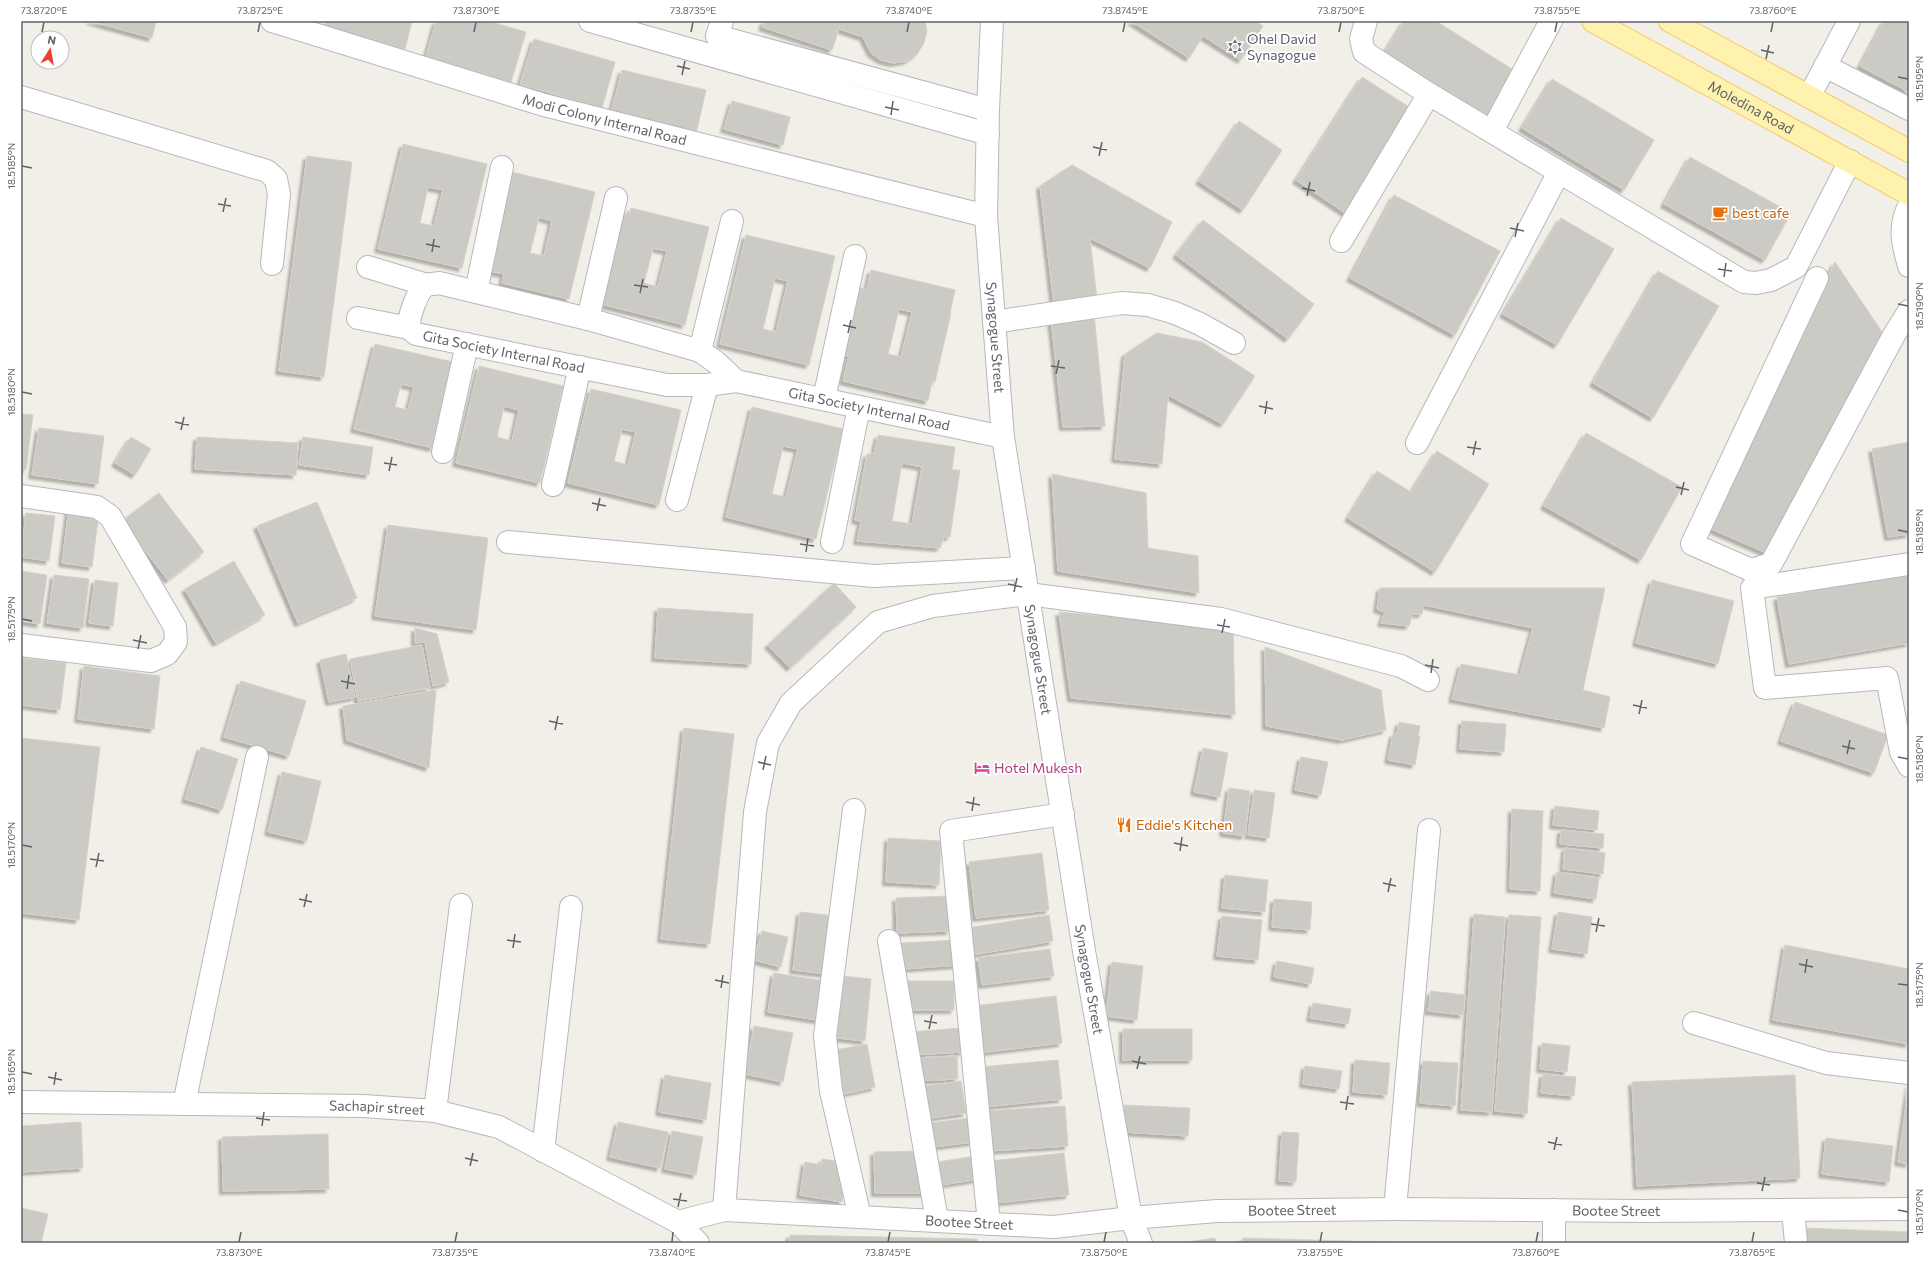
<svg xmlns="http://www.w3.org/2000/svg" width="1930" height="1264" viewBox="0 0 1930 1264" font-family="Commissioner,sans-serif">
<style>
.building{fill:#cccac5;stroke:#d6d1c6;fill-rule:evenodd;filter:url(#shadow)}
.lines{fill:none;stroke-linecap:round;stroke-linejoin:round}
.minor-casing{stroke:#b5b8bc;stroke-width:24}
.major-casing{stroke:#f2c960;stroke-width:24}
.minor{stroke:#fff;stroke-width:22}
.major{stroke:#fff2af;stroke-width:22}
.ticks{fill:none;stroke:#5f6368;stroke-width:1.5}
.labels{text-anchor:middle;stroke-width:3.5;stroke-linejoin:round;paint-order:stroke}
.worship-label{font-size:14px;fill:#5b616d;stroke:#fff;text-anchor:start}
.street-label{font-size:14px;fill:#5f6368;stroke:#fff}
.food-label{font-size:14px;fill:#c56008;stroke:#fff;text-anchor:start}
.hotel-label{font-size:14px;fill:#b23c85;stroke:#fff;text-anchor:start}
.neatline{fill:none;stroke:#5f6368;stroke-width:1.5}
.ticks-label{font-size:10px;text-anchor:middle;fill:#5f6368}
</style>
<defs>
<filter id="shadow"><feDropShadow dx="-3.5" dy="3.5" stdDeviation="1" flood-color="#0004"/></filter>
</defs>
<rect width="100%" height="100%" fill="#f1efe8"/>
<!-- building -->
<g class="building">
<path d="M90 21H156L152 38Z"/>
<path d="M327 21H412L405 49 325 27Z"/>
<path d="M436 21H488L526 32 511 82 426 57Z"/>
<path d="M764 21H925L927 31 924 43 917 54 906 61 893 63 881 60 871 53 863 37 839 29 832 50 762 27Z"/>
<path d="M1131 21H1255L1263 26 1241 60 1203 36 1189 58Z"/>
<path d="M1404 21H1436L1515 71 1482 124 1380 60Z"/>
<path d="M1884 21H1909V92L1860 66Z"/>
<path d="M534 39 615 62 602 108 520 84Z"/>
<path d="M622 70 706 90 696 134 611 113Z"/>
<path d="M1362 77 1414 110 1347 214 1296 180Z"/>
<path d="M1552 79 1654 140 1624 190 1522 128Z"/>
<path d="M732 101 790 117 783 145 724 129Z"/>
<path d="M1239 121 1282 150 1243 210 1199 181Z"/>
<path d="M403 144 487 164 462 268 378 249ZM428 187 443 190 434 226 420 223Z"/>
<path d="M307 156 352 162 324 377 279 371Z"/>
<path d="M1690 157 1791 213 1765 260 1664 204Z"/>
<path d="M1072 165 1172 222 1150 268 1090 238 1097 299 1054 305 1040 186Z"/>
<path d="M512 172 595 192 569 299 502 283 504 274 489 271ZM539 217 552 221 544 256 530 253Z"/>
<path d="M1394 195 1500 251 1455 335 1350 278Z"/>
<path d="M631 208 709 227 685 325 601 304 623 213 630 214ZM653 248 667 251 658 287 644 283Z"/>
<path d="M1561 218 1614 249 1557 345 1503 314Z"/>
<path d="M1203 220 1314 304 1288 339 1176 255Z"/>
<path d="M746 235 835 256 809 365 720 344ZM775 278 788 281 776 332 763 329Z"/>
<path d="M1835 262 1882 332 1769 554 1709 528Z"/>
<path d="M871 270 955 290 950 313H951L935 382 932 381 928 401 843 381 849 356 843 355 860 288 867 289ZM899 309 912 312 901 357 888 354Z"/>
<path d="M1658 271 1719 306 1653 418 1593 383Z"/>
<path d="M1094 313 1105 426 1063 427 1051 319Z"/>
<path d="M1157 333 1202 342 1255 376 1223 424 1168 395 1162 464 1115 459 1125 354Z"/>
<path d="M375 344 453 362 433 448 354 429ZM401 384 414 387 408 410 395 407Z"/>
<path d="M479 366 563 386 540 483 456 463ZM504 406 519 410 512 441 497 437Z"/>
<path d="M591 389 681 410 659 505 568 483ZM622 429 636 432 628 465 614 461Z"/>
<path d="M752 407 843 429 816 539 726 517ZM783 446 798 449 786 497 772 494Z"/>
<path d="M21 414 33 415 26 470 21 469Z"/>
<path d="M39 428 104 436 98 484 32 475Z"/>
<path d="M1586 433 1682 487 1641 560 1544 506Z"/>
<path d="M878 435 955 447 952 470H960L950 537H944L940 548 857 541 861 521 855 520 867 454H874ZM902 463 922 467 912 524 892 521Z"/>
<path d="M131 437 151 449 135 475 115 463Z"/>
<path d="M197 437 298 443 296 475 195 469Z"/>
<path d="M303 437 373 447 369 475 299 465Z"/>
<path d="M1909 442V534L1888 537 1872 449Z"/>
<path d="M1437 451 1489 484 1435 572 1348 518 1377 471 1411 492Z"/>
<path d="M1052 474 1146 493 1148 548 1198 556 1199 593 1058 571Z"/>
<path d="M159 493 204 552 168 580 122 521Z"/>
<path d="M317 502 357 598 298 623 257 526Z"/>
<path d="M69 508 99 512 92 567 62 563Z"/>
<path d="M26 513 55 516 49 561 21 557Z"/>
<path d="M388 525 488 538 476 630 375 616Z"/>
<path d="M234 561 265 615 216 643 185 589Z"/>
<path d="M21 571 47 575 40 624 21 621Z"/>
<path d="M1909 574V643L1789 664 1777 597Z"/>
<path d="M54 575 89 579 83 628 47 623Z"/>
<path d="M95 580 118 583 113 626 89 623Z"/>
<path d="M1652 580 1734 601 1718 664 1636 643Z"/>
<path d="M834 583 856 607 790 668 768 645Z"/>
<path d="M1380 588H1605L1583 690 1610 697 1604 728 1452 699 1461 664 1520 675 1533 628 1424 605 1422 614H1413L1409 626 1381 623 1385 612 1377 609Z"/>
<path d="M658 608 753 614 751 664 655 658Z"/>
<path d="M1059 612 1233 628 1235 715 1071 698Z"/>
<path d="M415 628 437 634 449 682 433 686 425 642 415 643Z"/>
<path d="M422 645 430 688 358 701 350 659Z"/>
<path d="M1265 647 1381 690 1386 730 1342 740 1266 726Z"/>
<path d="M346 654 355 697 329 702 320 660Z"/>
<path d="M21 658 66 663 60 710 21 705Z"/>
<path d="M84 666 160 676 154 729 78 719Z"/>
<path d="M241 681 306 701 289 756 224 737Z"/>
<path d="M436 690 429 768 347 740 343 706Z"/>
<path d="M1795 702 1888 735 1874 773 1781 741Z"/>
<path d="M1462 721 1506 724 1504 752 1460 749Z"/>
<path d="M1399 722 1420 726 1418 736H1420L1415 765 1388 760 1393 734H1397Z"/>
<path d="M684 728 734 734 710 944 661 939Z"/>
<path d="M21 738 100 747 79 920 21 913Z"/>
<path d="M201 747 238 759 222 810 185 799Z"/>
<path d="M1203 748 1228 753 1220 797 1194 792Z"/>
<path d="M1301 757 1328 762 1321 795 1295 790Z"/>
<path d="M282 772 321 781 307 841 268 832Z"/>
<path d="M1229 788 1250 791 1245 836 1223 833Z"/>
<path d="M1254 790 1275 793 1269 838 1248 835Z"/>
<path d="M1555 806 1599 811 1597 830 1553 825Z"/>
<path d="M1512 809 1543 811 1540 891 1510 889Z"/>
<path d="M1561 830 1604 834 1603 848 1560 844Z"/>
<path d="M888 838 941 841 939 885 886 882Z"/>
<path d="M1565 848 1605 853 1603 874 1563 869Z"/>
<path d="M1042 853 1049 910 976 918 969 862Z"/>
<path d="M1557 872 1599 878 1596 899 1554 893Z"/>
<path d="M1225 875 1268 880 1265 912 1222 908Z"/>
<path d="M949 896 950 931 897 933 896 898Z"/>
<path d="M1274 899 1312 902 1310 930 1272 927Z"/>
<path d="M800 912 835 916 828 974 793 970Z"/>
<path d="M1558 912 1592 917 1587 954 1552 949Z"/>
<path d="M1474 914 1505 917 1492 1112 1461 1110Z"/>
<path d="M1049 915 1053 941 972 955 968 928Z"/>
<path d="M1509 915 1541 917 1527 1114 1495 1111Z"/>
<path d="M1222 916 1262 920 1258 960 1217 956Z"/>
<path d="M762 931 788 937 781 967 754 960Z"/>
<path d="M957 940 958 965 904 969 902 943Z"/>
<path d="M1785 945 1909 969V1044L1773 1020Z"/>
<path d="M1050 949 1054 976 982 985 978 958Z"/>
<path d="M1277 961 1314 968 1311 984 1274 977Z"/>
<path d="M1112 962 1143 966 1137 1020 1106 1016Z"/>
<path d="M774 973 830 982 823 1021 768 1012Z"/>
<path d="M833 975 871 979 865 1041 828 1037Z"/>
<rect x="902" y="981" width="52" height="29"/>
<path d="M1431 991 1465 995 1463 1015 1428 1011Z"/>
<path d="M1056 996 1062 1043 978 1053 973 1006Z"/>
<path d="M1313 1003 1351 1009 1348 1024 1310 1018Z"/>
<path d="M754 1026 793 1033 783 1082 745 1074Z"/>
<path d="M961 1028 963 1052 913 1055 911 1032Z"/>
<rect x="1123" y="1029" width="69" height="31"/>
<path d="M1542 1043 1570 1046 1567 1072 1540 1069Z"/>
<path d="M867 1044 875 1087 844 1094 835 1050Z"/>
<path d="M957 1056 958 1079 915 1081 914 1058Z"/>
<path d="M1058 1060 1062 1099 984 1107 980 1067Z"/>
<path d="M1355 1060 1390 1063 1387 1095 1353 1092Z"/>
<path d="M1423 1061 1458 1063 1455 1106 1420 1103Z"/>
<path d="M1305 1066 1342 1071 1339 1089 1303 1084Z"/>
<path d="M1543 1074 1576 1077 1574 1096 1541 1093Z"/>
<path d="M665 1075 711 1083 706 1120 659 1112Z"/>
<path d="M1795 1075 1800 1178 1637 1186 1632 1082Z"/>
<path d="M961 1081 966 1113 923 1119 919 1087Z"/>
<path d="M1909 1085V1164L1898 1162Z"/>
<path d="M1124 1105 1190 1108 1188 1136 1123 1132Z"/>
<path d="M1065 1106 1068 1146 989 1151 986 1111Z"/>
<path d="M971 1118 973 1142 933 1147 930 1123Z"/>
<path d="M81 1122 83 1168 21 1172V1126Z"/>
<path d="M618 1122 668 1132 660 1168 610 1157Z"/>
<path d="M672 1131 703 1137 696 1175 665 1169Z"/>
<path d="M1282 1132 1299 1133 1296 1182 1279 1181Z"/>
<path d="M328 1134 329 1189 223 1191 222 1137Z"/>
<path d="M1826 1138 1893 1146 1889 1182 1822 1174Z"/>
<path d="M925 1151 926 1193H875L874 1152Z"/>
<path d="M1064 1153 1069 1195 995 1203 990 1161Z"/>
<path d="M975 1156 979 1179 941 1185 938 1162Z"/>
<path d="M822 1159 842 1162 846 1178 842 1202 800 1195 805 1162 821 1165Z"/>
<path d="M21 1208 48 1214 41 1243H21Z"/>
<path d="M1805 1228 1909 1232V1243H1804Z"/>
<path d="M790 1235 977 1239V1243H789Z"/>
<path d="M1215 1238 1216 1243H1181Z"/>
<path d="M1243 1238 1415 1243H1242Z"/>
</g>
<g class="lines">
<defs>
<g id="minor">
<path id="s1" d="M272 21 544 105 986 216"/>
<path d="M590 21 988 134"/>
<path d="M722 21 717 36 988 110"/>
<path id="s2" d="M992 21 988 110 986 216 1003 437 1084 951 1131 1218 1141 1243"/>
<path d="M1366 21 1361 39 1364 52 1429 94"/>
<path d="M1825 66 1909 109"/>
<path d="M21 97 267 171 276 179 279 194 272 264"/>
<path d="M1809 97 1849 21"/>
<path d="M1492 131 1551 21"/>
<path d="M1559 172 1744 282 1756 283 1771 280 1796 267 1850 161"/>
<path d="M1909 206C1898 228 1903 244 1909 266"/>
<path d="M1341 241 1429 94 1559 172 1417 443"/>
<path d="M368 267 427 285"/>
<path d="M1817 278 1692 544 1751 570 1771 564 1894 335 1909 311"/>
<path d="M476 292 502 167"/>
<path d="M358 318 409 328"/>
<path d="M588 319 616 198"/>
<path d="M994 322 1122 303 1148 305 1175 313 1200 324 1234 343"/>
<path d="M700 351 732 221"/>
<path id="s3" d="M736 381 717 363 700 351 588 319 439 283C435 284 429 284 426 285 417 291 408 318 409 328L416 334 667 385H707L736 381 1003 437"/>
<path d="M824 399 855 256"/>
<path d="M443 452 467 344"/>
<path d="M553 485 580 367"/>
<path d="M21 496 97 507 110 516 175 627 176 642 167 654 151 661 21 645"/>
<path d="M677 500 707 385"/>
<path d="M508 542 874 576 1024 568"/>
<path d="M832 542 859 407"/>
<path d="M1909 564 1752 588 1765 688 1887 678 1901 752 1909 766"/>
<path d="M854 810 825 1036 831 1091 860 1217"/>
<path d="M889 941 937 1221"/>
<path d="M1694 1023 1826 1063 1909 1073"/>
<path id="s4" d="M21 1102 364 1106 435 1111 499 1127 678 1222 698 1243"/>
<path d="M184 1104 257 757"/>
<path d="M435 1111 461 905"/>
<path d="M543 1151 571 907"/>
<path d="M1395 1209 1429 830"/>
<path d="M724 1210 755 812 768 743 791 703 878 622 933 606 1028 594 1221 619 1401 666 1428 680"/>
<path d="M1793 1210 1796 1243"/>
<path id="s5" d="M678 1222 724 1210 1054 1227 1131 1218 1217 1211 1395 1209 1643 1211 1909 1209"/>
<path d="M989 1224 951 831 1063 814"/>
<path d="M1554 1243V1210"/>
</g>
<g id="major">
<path id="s6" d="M1593 21 1909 194"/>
<path d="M1670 21 1909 151"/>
</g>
</defs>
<!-- minor casing -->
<use href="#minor" class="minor-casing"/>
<!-- major casing -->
<use href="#major" class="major-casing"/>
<!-- minor -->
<use href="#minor" class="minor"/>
<!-- major -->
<use href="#major" class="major"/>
</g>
<!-- ticks -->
<path class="ticks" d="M42 32 44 22M258 32 260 22M474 32 476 22M691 32 693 22M907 32 909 22M1123 32 1125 22M1339 32 1341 22M1555 32 1557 22M1771 32 1773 22M1761 50 1774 53M1766 59 1769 45M677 66 690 69M682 75 685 61M1898 77 1908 79M885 107 899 110M891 115 893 101M1093 147 1107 150M1099 156 1102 142M22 166 32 168M1302 188 1315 191M1307 196 1310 182M218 204 231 206M223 212 226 198M1510 228 1524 231M1515 237 1518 223M426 244 440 247M432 252 434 239M1718 269 1732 271M1724 277 1726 263M634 285 648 287M640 293 643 279M1898 304 1908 306M843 325 856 328M848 333 851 320M1051 366 1065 368M1056 374 1059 360M22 392 32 394M1259 406 1273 409M1265 414 1267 401M175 422 189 425M181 430 184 417M1467 447 1481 449M1473 455 1476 441M384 463 397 465M389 471 392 457M1676 487 1689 490M1681 495 1684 482M592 503 606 506M597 511 600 498M1898 530 1908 532M800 544 814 546M806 552 808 538M1008 584 1022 587M1014 592 1017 578M22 619 32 621M1217 625 1230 627M1222 633 1225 619M133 640 147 643M138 649 141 635M1425 665 1439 668M1431 673 1433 659M341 681 355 684M347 689 349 675M1633 705 1647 708M1639 714 1642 700M549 721 563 724M555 730 558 716M1842 746 1855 749M1847 754 1850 740M1898 757 1908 759M758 762 771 765M763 770 766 756M966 802 980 805M972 811 974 797M1174 843 1188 846M22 845 32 847M1180 851 1182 837M90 859 104 861M96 867 99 853M1383 883 1396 886M1388 892 1391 878M299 899 312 902M304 907 307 894M1591 924 1605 926M1596 932 1599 918M507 940 521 942M513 948 515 934M1799 964 1813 967M1805 973 1807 959M715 980 729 983M1898 984 1908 985M721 988 723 975M924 1021 937 1023M929 1029 932 1015M1132 1061 1146 1064M1137 1069 1140 1056M22 1072 32 1074M48 1077 62 1080M54 1085 56 1072M1340 1102 1354 1104M1346 1110 1348 1096M256 1118 270 1120M262 1126 264 1112M1548 1142 1562 1145M1554 1150 1557 1137M465 1158 478 1161M470 1166 473 1153M1757 1183 1770 1185M1762 1191 1765 1177M673 1199 687 1201M678 1207 681 1193M1898 1210 1908 1212M239 1242 241 1232M455 1242 457 1232M672 1242 673 1232M888 1242 890 1232M1104 1242 1106 1232M1320 1242 1322 1232M1536 1242 1538 1232M1752 1242 1754 1232"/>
<!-- icons -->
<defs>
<symbol id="synagogue-bare" viewBox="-9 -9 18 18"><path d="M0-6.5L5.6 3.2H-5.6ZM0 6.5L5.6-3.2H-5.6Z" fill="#6b7280" stroke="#fff" stroke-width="2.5" paint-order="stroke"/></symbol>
<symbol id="cafe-bare" viewBox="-9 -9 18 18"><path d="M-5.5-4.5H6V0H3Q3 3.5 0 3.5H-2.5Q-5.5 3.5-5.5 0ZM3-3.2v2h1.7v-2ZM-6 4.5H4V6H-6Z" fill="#e8710a" stroke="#fff" stroke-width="2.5" paint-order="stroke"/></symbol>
<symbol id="hotel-bare" viewBox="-9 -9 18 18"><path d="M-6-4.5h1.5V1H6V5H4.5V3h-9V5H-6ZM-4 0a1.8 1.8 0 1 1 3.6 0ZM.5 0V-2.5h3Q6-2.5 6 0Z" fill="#d1479c" stroke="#fff" stroke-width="2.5" paint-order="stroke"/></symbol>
<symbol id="restaurant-bare" viewBox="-9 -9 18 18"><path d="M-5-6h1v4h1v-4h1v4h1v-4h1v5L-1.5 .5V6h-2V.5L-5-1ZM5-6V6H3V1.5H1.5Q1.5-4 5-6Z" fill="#e8710a" stroke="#fff" stroke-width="2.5" paint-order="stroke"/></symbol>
</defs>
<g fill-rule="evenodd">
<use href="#synagogue-bare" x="1224" y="36" width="22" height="22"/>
<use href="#cafe-bare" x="1709" y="202" width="22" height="22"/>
<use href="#hotel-bare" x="971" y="757" width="22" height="22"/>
<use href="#restaurant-bare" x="1113" y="814" width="22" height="22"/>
</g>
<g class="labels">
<!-- worship labels -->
<g class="worship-label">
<text x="1247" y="44">Ohel David<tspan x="1247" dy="16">Synagogue</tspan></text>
</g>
<!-- street labels -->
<g class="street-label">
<text dy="5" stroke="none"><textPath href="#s6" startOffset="180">Moledina Road</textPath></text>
<text dy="5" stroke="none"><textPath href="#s1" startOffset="347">Modi Colony Internal Road</textPath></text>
<text dy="5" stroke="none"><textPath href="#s2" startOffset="317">Synagogue Street</textPath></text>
<text dy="5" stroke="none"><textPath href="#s3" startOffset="476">Gita Society Internal Road</textPath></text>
<text dy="5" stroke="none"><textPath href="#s3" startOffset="848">Gita Society Internal Road</textPath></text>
<text dy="5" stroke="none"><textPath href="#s2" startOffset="642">Synagogue Street</textPath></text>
<text dy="5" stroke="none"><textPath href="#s2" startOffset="966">Synagogue Street</textPath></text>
<text dy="5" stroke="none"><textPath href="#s4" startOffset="356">Sachapir street</textPath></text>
<text dy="5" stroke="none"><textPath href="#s5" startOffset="617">Bootee Street</textPath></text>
<text dy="5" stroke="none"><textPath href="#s5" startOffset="941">Bootee Street</textPath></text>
<text dy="5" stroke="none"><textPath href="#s5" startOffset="293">Bootee Street</textPath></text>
</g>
<!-- food labels -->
<g class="food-label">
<text x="1732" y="218">best cafe</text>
<text x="1136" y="830">Eddie's Kitchen</text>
</g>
<!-- hotel labels -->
<g class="hotel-label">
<text x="994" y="773">Hotel Mukesh</text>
</g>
</g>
<!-- border -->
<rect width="1930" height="1264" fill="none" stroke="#ffffff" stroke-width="44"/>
<!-- north arrow -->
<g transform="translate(50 50) rotate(11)"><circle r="19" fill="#ffffff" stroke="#bfc1c3"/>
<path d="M0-3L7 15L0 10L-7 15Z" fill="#ea4335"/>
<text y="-6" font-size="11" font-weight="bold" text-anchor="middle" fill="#5f6368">N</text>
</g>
<rect x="22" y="22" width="1886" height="1220" class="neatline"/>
<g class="ticks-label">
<text x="44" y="14">73.8720°E</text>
<text x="260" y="14">73.8725°E</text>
<text x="476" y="14">73.8730°E</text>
<text x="693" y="14">73.8735°E</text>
<text x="909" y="14">73.8740°E</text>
<text x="1125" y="14">73.8745°E</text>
<text x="1341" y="14">73.8750°E</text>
<text x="1557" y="14">73.8755°E</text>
<text x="1773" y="14">73.8760°E</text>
<text transform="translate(1919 79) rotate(-90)" y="4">18.5195°N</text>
<text transform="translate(11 166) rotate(-90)" y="4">18.5185°N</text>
<text transform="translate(1919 306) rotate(-90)" y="4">18.5190°N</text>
<text transform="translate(11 392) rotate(-90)" y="4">18.5180°N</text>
<text transform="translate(1919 532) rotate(-90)" y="4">18.5185°N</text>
<text transform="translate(11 619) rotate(-90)" y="4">18.5175°N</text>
<text transform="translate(1919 759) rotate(-90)" y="4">18.5180°N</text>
<text transform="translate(11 845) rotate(-90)" y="4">18.5170°N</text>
<text transform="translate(1919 985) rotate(-90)" y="4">18.5175°N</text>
<text transform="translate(11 1072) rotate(-90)" y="4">18.5165°N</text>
<text transform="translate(1919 1212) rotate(-90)" y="4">18.5170°N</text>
<text x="239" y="1256">73.8730°E</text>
<text x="455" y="1256">73.8735°E</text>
<text x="672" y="1256">73.8740°E</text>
<text x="888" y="1256">73.8745°E</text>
<text x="1104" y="1256">73.8750°E</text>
<text x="1320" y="1256">73.8755°E</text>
<text x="1536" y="1256">73.8760°E</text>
<text x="1752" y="1256">73.8765°E</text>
</g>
</svg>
